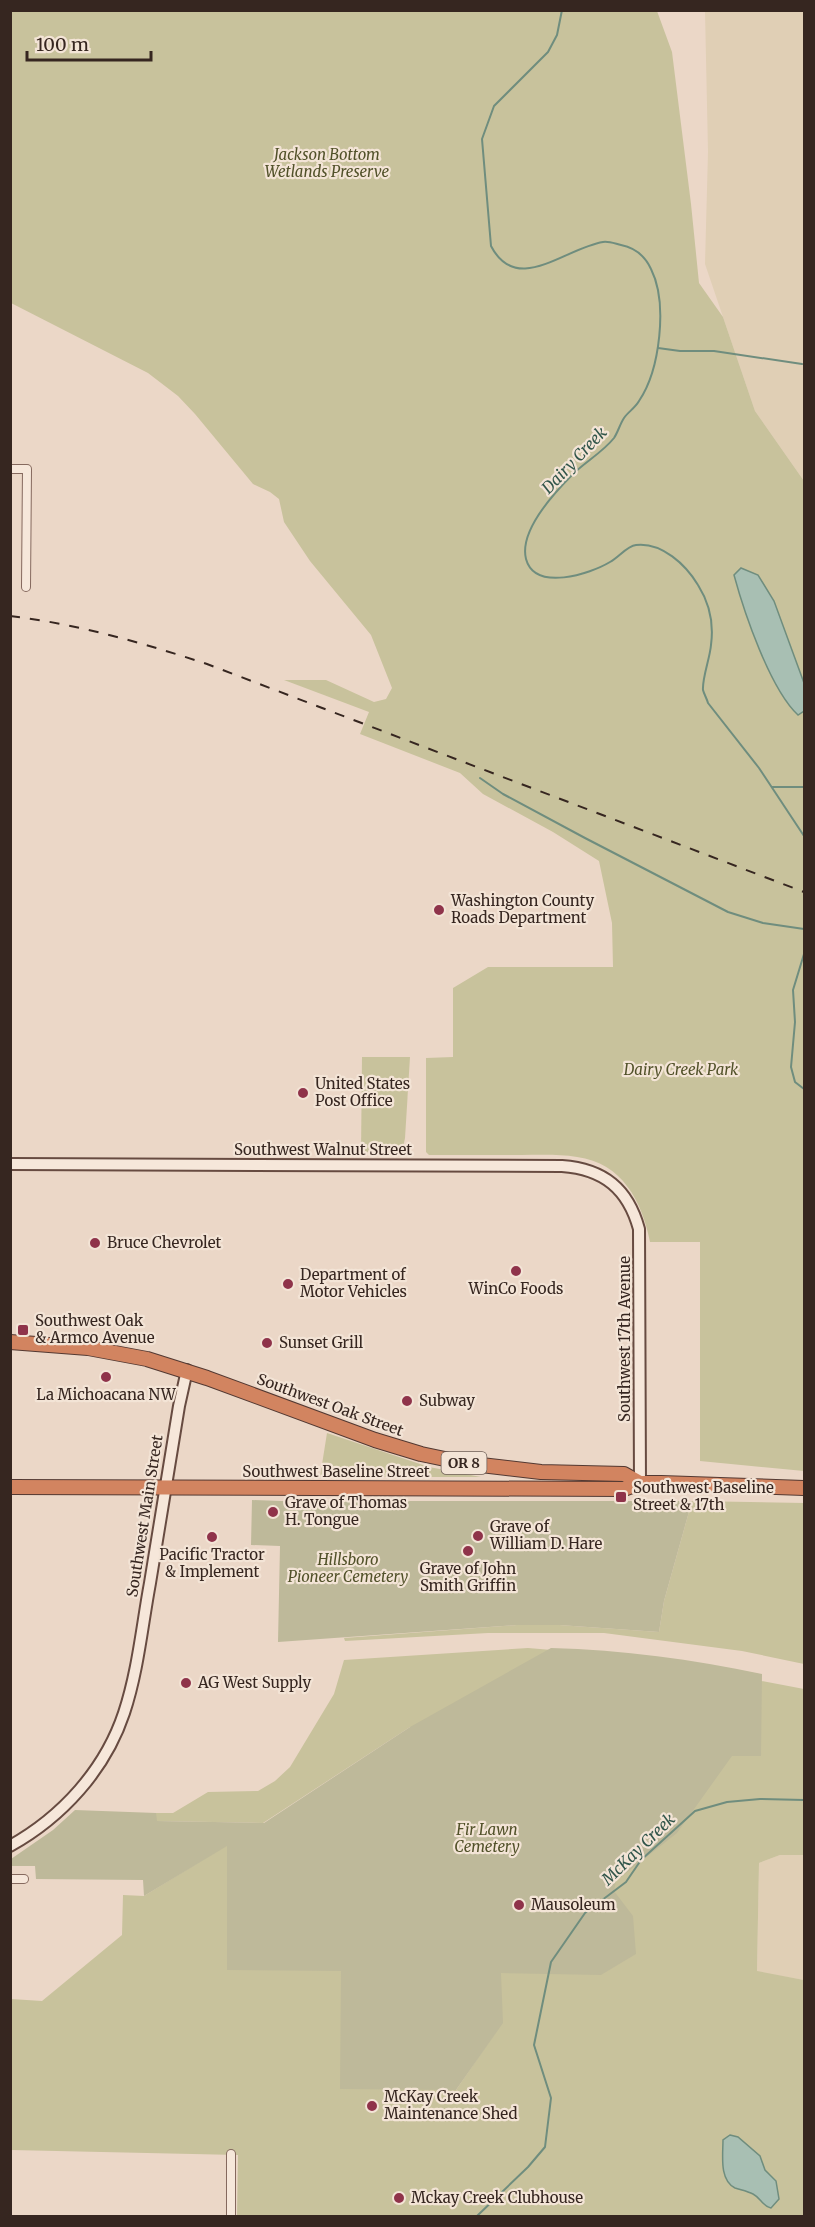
<svg xmlns="http://www.w3.org/2000/svg" width="815" height="2227" viewBox="0 0 815 2227" font-family="Merriweather,serif">
<style>
.farmland{fill:#e0cfb5}
.green{fill:#c8c29c}
.cemetery{fill:#beb99a}
.water{fill:#a8bfb3;stroke:#6f8d7e;stroke-width:1.5}
.lines{fill:none;stroke-linecap:round;stroke-linejoin:round}
.stream{stroke:#6f8d7e;stroke-width:2}
.street-casing{stroke:#85695e;stroke-width:10}
.secondary-casing{stroke:#674b41;stroke-width:14}
.highway-casing{stroke:#533932;stroke-width:16}
.street{stroke:#f6e7da;stroke-width:8}
.secondary{stroke:#f6e7da;stroke-width:10}
.highway{stroke:#d28460;stroke-width:14}
.rail{stroke:#362620;stroke-width:2;stroke-dasharray:10 10;stroke-linecap:butt}
.poi-dot{fill:#8f334a;stroke:#f3e4d6;stroke-width:2}
.labels{text-anchor:middle;stroke-width:4.5;stroke-linejoin:round;paint-order:stroke}
.shield{fill:#f3e4d6;stroke:#6f5f57;stroke-width:1.5}
.shield-label{font-size:14px;font-weight:bold;fill:#362620}
.park-label{font-size:15px;font-style:italic;fill:#515129;stroke:#f3e4d6}
.poi-label{font-size:15px;fill:#362620;stroke:#f3e4d6;text-anchor:start}
.street-label{font-size:15px;fill:#362620;stroke:#f3e4d6}
.water-label{font-size:16px;font-style:italic;fill:#31554a;stroke:#f3e4d6}
</style>
<rect width="100%" height="100%" fill="#ebd7c7"/>
<!-- farmland -->
<g class="farmland">
<path d="M705 11H804V481L755 411 705 264 708 152Z"/>
<path d="M780 1855H804V1980L757 1972 759 1863Z"/>
</g>
<!-- green -->
<g class="green">
<path d="M10 11H657L672 52 691 204 699 283 723 317 755 411 804 481V1471L700 1461V1242H650C642 1201 622 1163 577 1157 559 1154 540 1155 521 1155 491 1155 460 1155 429 1155L426 1152V1058L453 1057V988L488 967H613L612 923 599 861 553 832 483 794 460 773 360 734 369 712 284 680H326L374 702 386 699 392 688 371 635 310 561 284 522 279 499 270 492 253 484 195 414 178 396 148 373 11 303Z"/>
<path d="M362 1057H410L405 1138 402 1153 361 1152Z"/>
<path d="M327 1433 429 1467 481 1477H320Z"/>
<path d="M692 1501 804 1503V1664L742 1651 604 1633H488L345 1641 344 1638 517 1625H559L659 1632 664 1601Z"/>
<path d="M528 1648 635 1657 804 1689V1855H780L759 1863 757 1971 804 1980V2216H237L238 2155 11 2150V1999L42 2001 122 1935 123 1895 144 1896 227 1845V1969L341 1970 456 2090 502 2023 410 1727 263 1823 156 1821V1813H173L208 1792 258 1791 275 1781 290 1767 334 1694 344 1660Z"/>
</g>
<!-- cemetery -->
<g class="cemetery">
<path d="M252 1500 281 1501H692L664 1601 659 1632 559 1625H517L278 1642 280 1546 251 1545Z"/>
<path d="M551 1648C623 1650 692 1659 762 1674L761 1756H732L677 1833 616 1881 614 1891 633 1916 636 1954 601 1975 501 1973 503 2023 456 2090 340 2089 341 1971 227 1970V1846L144 1896 143 1880 36 1879 35 1866H11V1859L53 1830 75 1810 156 1813 157 1821 264 1823 410 1727Z"/>
</g>
<!-- water -->
<g class="water">
<path d="M741 568 758 575 774 601 804 683V711L798 715C770 689 744 612 734 575Z"/>
<path d="M730 2135 738 2137 760 2156 765 2170 776 2181 779 2199 771 2208C762 2206 761 2198 753 2194 747 2191 741 2190 735 2188 719 2180 723 2155 723 2140Z"/>
</g>
<g class="lines">
<!-- stream -->
<g class="stream">
<path d="M562 10 557 35 548 52 494 106 482 139 491 246C517 296 565 248 603 242 609 241 616 244 621 245 636 248 645 256 651 269 668 303 660 370 639 401 635 408 628 412 624 418 620 424 618 432 614 438 603 452 585 462 573 474 555 492 519 531 526 559 535 592 590 574 610 562 619 557 627 546 636 545 662 542 686 565 698 585 710 604 714 623 711 645 710 658 702 678 703 690 704 694 707 699 708 703L759 768 804 836"/>
<path d="M658 348 680 351H714L802 364"/>
<path d="M480 778 503 794 585 838 728 912 763 923 804 929"/>
<path d="M772 787H804"/>
<path d="M804 954 793 990 795 1022 791 1067 795 1082 804 1089"/>
<path d="M477 2216 528 2167 545 2147 551 2098 534 2045 551 1962 585 1913 626 1882 641 1860 695 1811 727 1802 760 1799 804 1800"/>
</g>
<defs>
<g id="street">
<path d="M10 469H27L26 587"/>
<path d="M10 1879H24"/>
<path d="M231 2154V2216"/>
</g>
<g id="secondary">
<path d="M10 1164 562 1166C604 1169 628 1189 639 1229L640 1483"/>
<path d="M10 1846C62 1817 105 1770 124 1713 138 1671 142 1626 150 1583 160 1524 169 1465 179 1406L187 1370"/>
</g>
<g id="highway">
<path d="M10 1342 88 1348 147 1359 207 1378 375 1440 421 1454 464 1463 541 1472 624 1474 640 1483"/>
<path d="M10 1487 624 1489 640 1483H661L804 1488"/>
</g>
</defs>
<!-- street casing -->
<use href="#street" class="street-casing"/>
<!-- secondary casing -->
<use href="#secondary" class="secondary-casing"/>
<!-- highway casing -->
<use href="#highway" class="highway-casing"/>
<!-- street -->
<use href="#street" class="street"/>
<!-- secondary -->
<use href="#secondary" class="secondary"/>
<!-- highway -->
<use href="#highway" class="highway"/>
<!-- rail -->
<path class="rail" d="M10 616C78 624 143 643 207 664L804 892"/>
</g>
<!-- markers -->
<g class="poi-dot">
<circle cx="439" cy="910" r="6"/>
<circle cx="303" cy="1093" r="6"/>
<circle cx="95" cy="1243" r="6"/>
<circle cx="516" cy="1271" r="6"/>
<circle cx="288" cy="1284" r="6"/>
<rect x="17" y="1324" width="12" height="12" rx="3"/>
<circle cx="267" cy="1343" r="6"/>
<circle cx="106" cy="1377" r="6"/>
<circle cx="407" cy="1401" r="6"/>
<rect x="615" y="1491" width="12" height="12" rx="3"/>
<circle cx="273" cy="1512" r="6"/>
<circle cx="478" cy="1536" r="6"/>
<circle cx="212" cy="1537" r="6"/>
<circle cx="468" cy="1551" r="6"/>
<circle cx="186" cy="1683" r="6"/>
<circle cx="519" cy="1905" r="6"/>
<circle cx="372" cy="2106" r="6"/>
<circle cx="399" cy="2198" r="6"/>
</g>
<g class="labels">
<!-- shield labels -->
<rect class="shield" x="441.5" y="1452" width="45" height="22" rx="4.5"/>
<g class="shield-label">
<text x="464" y="1468">OR 8</text>
</g>
<!-- park labels -->
<g class="park-label">
<text x="327" y="160">Jackson Bottom<tspan x="327" dy="17">Wetlands Preserve</tspan></text>
<text x="681" y="1075">Dairy Creek Park</text>
<text x="348" y="1565">Hillsboro<tspan x="348" dy="17">Pioneer Cemetery</tspan></text>
<text x="487" y="1835">Fir Lawn<tspan x="487" dy="17">Cemetery</tspan></text>
</g>
<!-- poi labels -->
<g class="poi-label">
<text x="451" y="906">Washington County<tspan x="451" dy="17">Roads Department</tspan></text>
<text x="315" y="1089">United States<tspan x="315" dy="17">Post Office</tspan></text>
<text x="107" y="1248">Bruce Chevrolet</text>
<text x="300" y="1280">Department of<tspan x="300" dy="17">Motor Vehicles</tspan></text>
<text x="516" y="1294" text-anchor="middle">WinCo Foods</text>
<text x="35" y="1326">Southwest Oak<tspan x="35" dy="17">&amp; Armco Avenue</tspan></text>
<text x="279" y="1348">Sunset Grill</text>
<text x="106" y="1400" text-anchor="middle">La Michoacana NW</text>
<text x="419" y="1406">Subway</text>
<text x="633" y="1493">Southwest Baseline<tspan x="633" dy="17">Street &amp; 17th</tspan></text>
<text x="285" y="1508">Grave of Thomas<tspan x="285" dy="17">H. Tongue</tspan></text>
<text x="490" y="1532">Grave of<tspan x="490" dy="17">William D. Hare</tspan></text>
<text x="212" y="1560" text-anchor="middle">Pacific Tractor<tspan x="212" dy="17">&amp; Implement</tspan></text>
<text x="468" y="1574" text-anchor="middle">Grave of John<tspan x="468" dy="17">Smith Griffin</tspan></text>
<text x="198" y="1688">AG West Supply</text>
<text x="531" y="1910">Mausoleum</text>
<text x="384" y="2102">McKay Creek<tspan x="384" dy="17">Maintenance Shed</tspan></text>
<text x="411" y="2203">Mckay Creek Clubhouse</text>
</g>
<!-- street labels -->
<g class="street-label">
<text x="323" y="1155">Southwest Walnut Street</text>
<text transform="translate(625 1339) rotate(-90)" y="5">Southwest 17th Avenue</text>
<text transform="translate(330 1405) rotate(20)" y="5">Southwest Oak Street</text>
<text x="336" y="1477">Southwest Baseline Street</text>
<text transform="translate(145 1516) rotate(-81)" y="5">Southwest Main Street</text>
</g>
<!-- water labels -->
<g class="water-label">
<text transform="translate(574 460) rotate(-46)" y="6">Dairy Creek</text>
<text transform="translate(638 1849) rotate(-44)" y="6">McKay Creek</text>
</g>
</g>
<!-- border -->
<rect width="815" height="2227" fill="none" stroke="#362620" stroke-width="24"/>
<!-- scale -->
<path d="M27 51v9h124v-9" fill="none" stroke="#362620" stroke-width="3"/>
<text x="36" y="51" font-size="18" fill="#362620" stroke="#f3e4d6" stroke-width="4.5" paint-order="stroke">100 m</text>
</svg>
